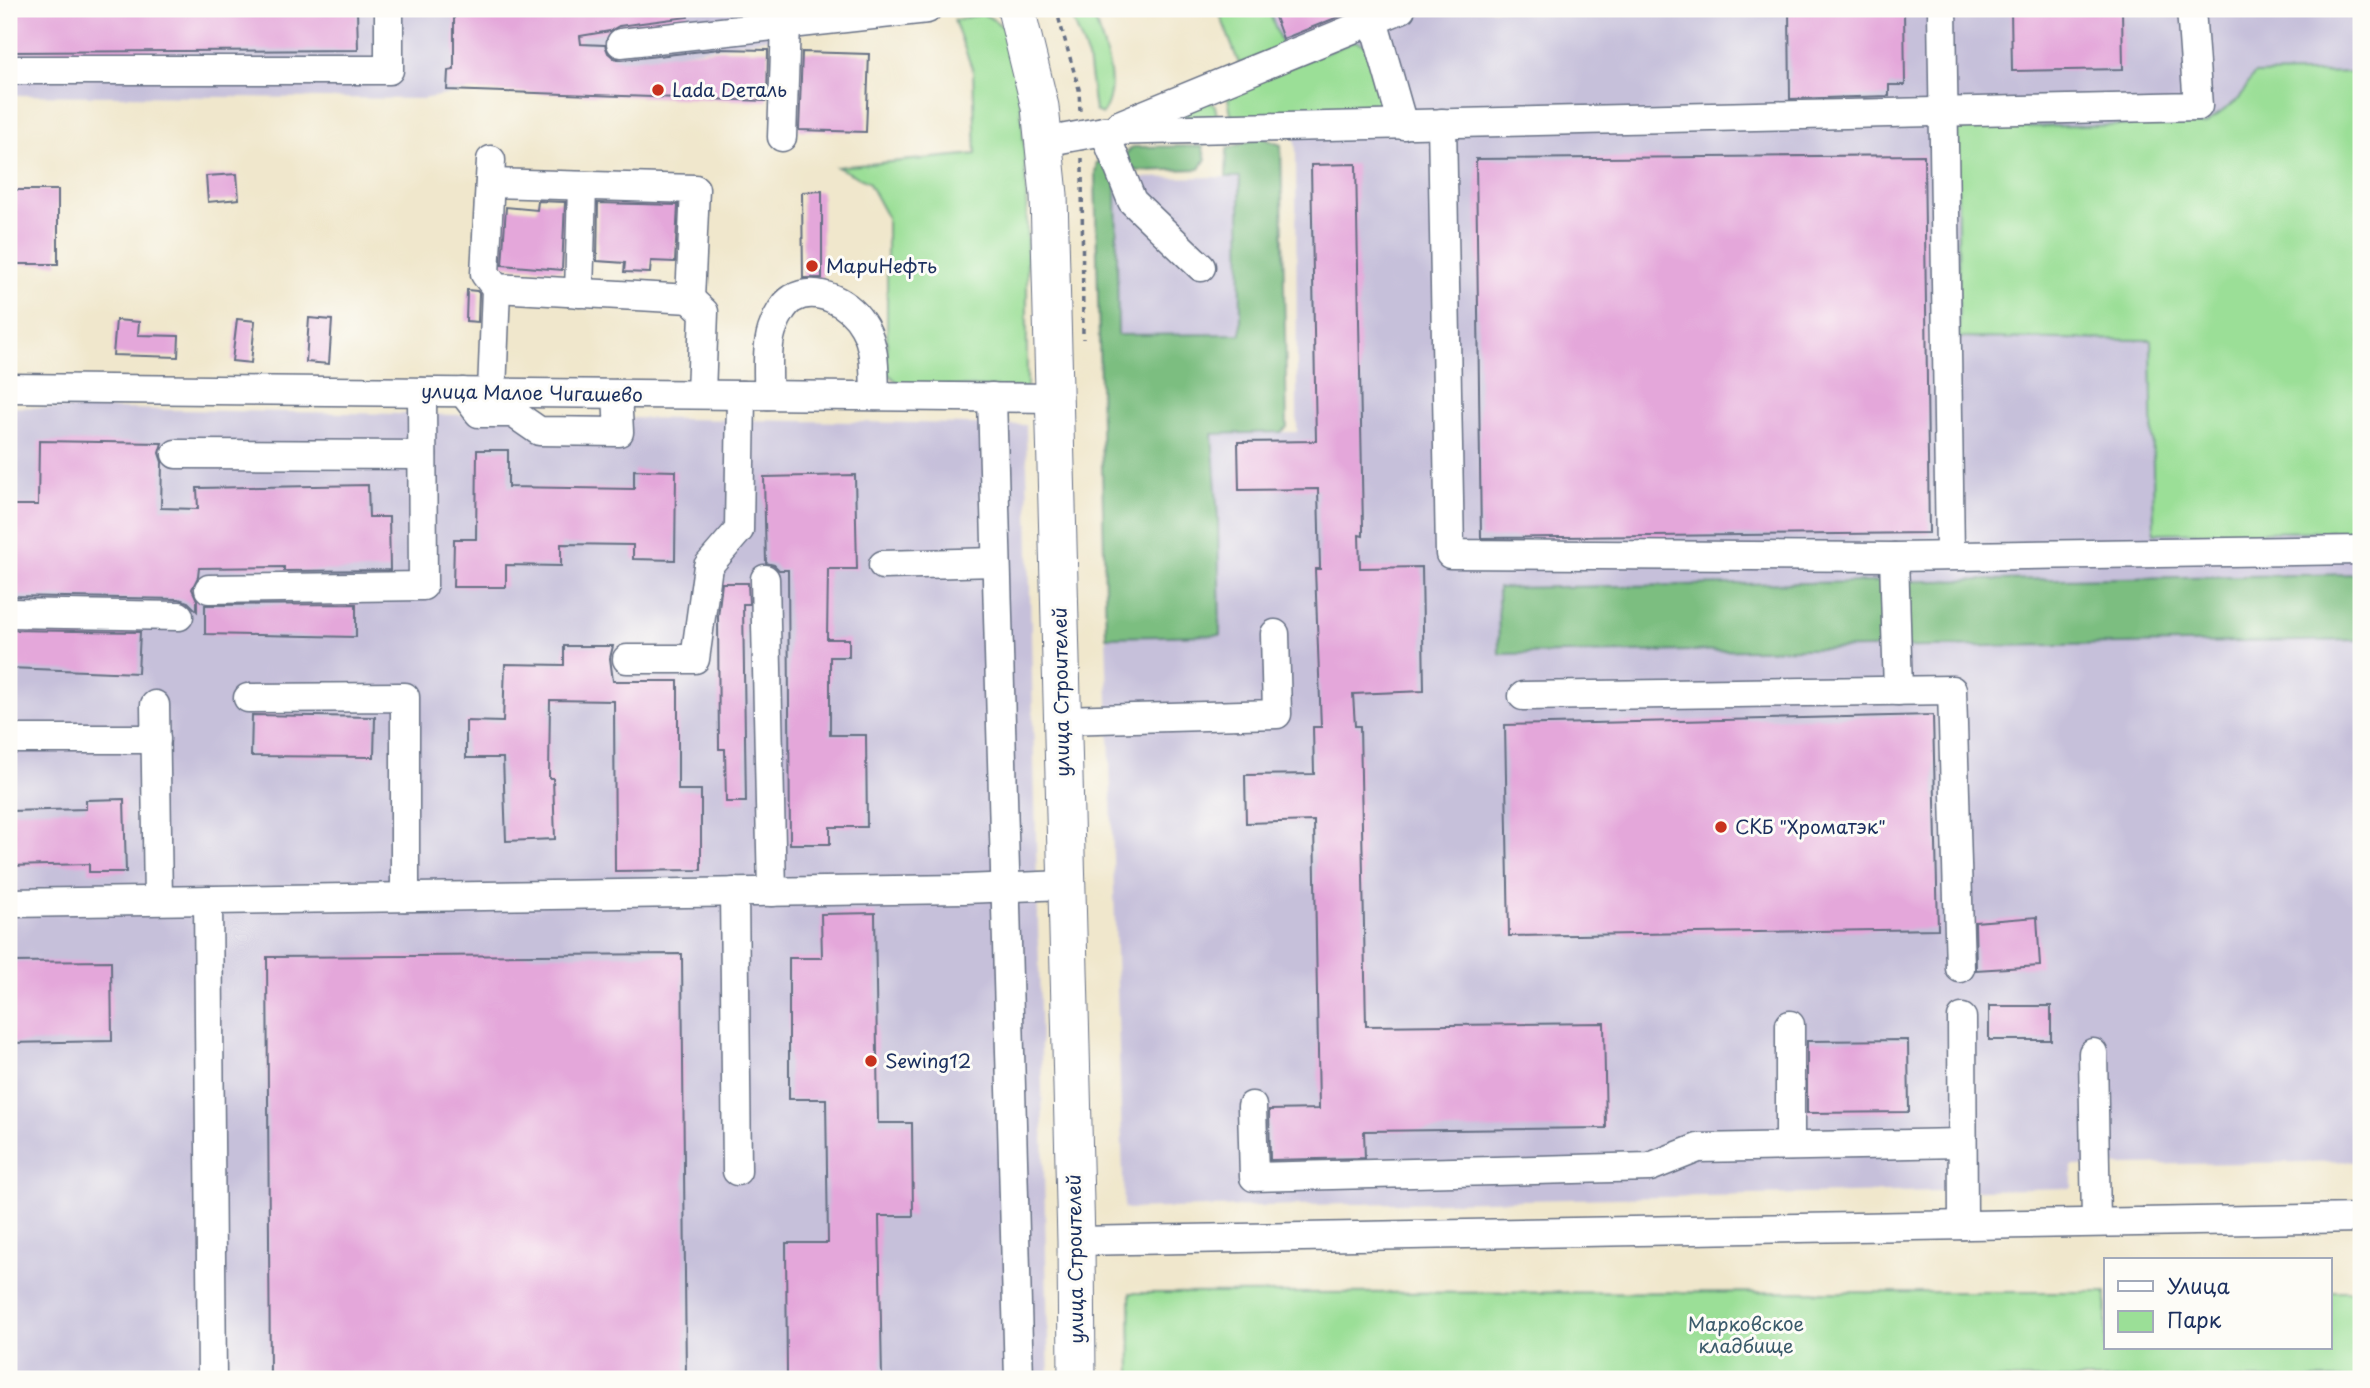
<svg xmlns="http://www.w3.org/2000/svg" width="2370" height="1388" viewBox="0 0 2370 1388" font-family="'Playpen Sans',sans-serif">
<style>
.industrial{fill:#c6c0da}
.green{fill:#9bdf97;stroke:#5b877a;stroke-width:2}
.forest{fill:#7cbe80;stroke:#4c766f;stroke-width:2}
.building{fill:#e4a7da}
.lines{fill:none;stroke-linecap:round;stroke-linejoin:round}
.minor-casing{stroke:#666f84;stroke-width:31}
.major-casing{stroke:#666f84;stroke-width:39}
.path{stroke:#666f84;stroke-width:3.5;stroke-dasharray:5 5;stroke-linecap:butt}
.minor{stroke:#fff;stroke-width:28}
.major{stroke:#fff;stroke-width:37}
.poi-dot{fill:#c8321e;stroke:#fdfcf7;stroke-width:2.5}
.labels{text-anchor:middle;stroke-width:6;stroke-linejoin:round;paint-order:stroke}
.poi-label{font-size:19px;fill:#1b2f5e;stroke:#fdfcf7;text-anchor:start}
.street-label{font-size:19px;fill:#1b2f5e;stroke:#fdfcf7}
.park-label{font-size:19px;fill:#3b5b6c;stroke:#fdfcf7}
</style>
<rect width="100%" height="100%" fill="#fdfcf7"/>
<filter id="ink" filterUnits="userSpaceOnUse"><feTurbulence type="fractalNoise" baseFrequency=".0143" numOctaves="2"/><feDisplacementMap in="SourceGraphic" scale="14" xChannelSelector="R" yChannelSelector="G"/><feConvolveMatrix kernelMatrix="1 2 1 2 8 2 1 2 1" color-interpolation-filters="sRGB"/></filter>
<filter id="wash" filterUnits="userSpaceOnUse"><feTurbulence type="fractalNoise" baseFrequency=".00686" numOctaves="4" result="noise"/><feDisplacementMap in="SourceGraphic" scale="28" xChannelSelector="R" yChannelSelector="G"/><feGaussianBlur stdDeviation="1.57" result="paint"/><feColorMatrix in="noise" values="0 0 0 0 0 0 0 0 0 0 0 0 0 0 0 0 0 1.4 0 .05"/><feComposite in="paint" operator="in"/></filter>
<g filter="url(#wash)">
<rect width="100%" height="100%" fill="#f0e7cc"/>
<!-- industrial -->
<g class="industrial">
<path d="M9 9H868L872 20 422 99 9 95Z"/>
<path d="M1264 9H2361V1161L2072 1166V1188L1124 1209 1106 637 1220 635 1218 519 1212 433 1297 432 1296 150 1293 127Z"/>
<path d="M1240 177 1241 334 1118 335 1116 178Z"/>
<path d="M9 407 1026 425 1049 1379H9Z"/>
</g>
<!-- green -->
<g class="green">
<path d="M1069 9H1091C1101 40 1123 84 1102 114L1095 111 1088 58Z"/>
<path d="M1218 9H1268L1283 47 1239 64Z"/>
<path d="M983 14C993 19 1002 24 1007 34 1017 53 1019 87 1021 108 1030 201 1026 295 1027 388L901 385 887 373V217L868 182 837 167 976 154 973 71 954 20Z"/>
<path d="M1355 41 1364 44 1371 51 1388 117 1232 119 1228 98 1230 91Z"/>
<path d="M2361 72V531L2154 533 2151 340 1959 338 1957 128 2205 124 2239 99 2254 74Z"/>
<path d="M1205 98 1215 106 1217 116 1151 119Z"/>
<path d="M2330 1291H2361V1379H1131L1130 1293 2106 1292V1348H2330Z"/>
</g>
<!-- forest -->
<g class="forest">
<path d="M1260 137 1281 145 1287 427 1281 432 1212 434 1218 519 1220 635 1106 637 1095 172 1097 162H1109L1116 178 1118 335 1241 334 1240 177H1226L1227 149Z"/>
<path d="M1202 146 1206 159 1200 169 1137 171 1126 164 1125 155 1132 147Z"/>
<path d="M2361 574V640L1499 654 1498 588Z"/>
</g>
<g id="blocks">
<!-- building -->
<g class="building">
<path d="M9 9H357L358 50 9 52Z"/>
<path d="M454 9H687L688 17 619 26 610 31 580 36 581 44 605 45 608 53 614 58 622 60 720 49 768 50 767 101 447 90 448 71 454 70Z"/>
<path d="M1272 9H1358L1283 39Z"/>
<path d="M1789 9H1904L1905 85H1889V96L1790 99Z"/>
<path d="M2011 9H2122L2123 69 2012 71Z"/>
<path d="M802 52 869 54 866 132 799 130Z"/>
<path d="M1924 155 1929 533 1481 538 1476 159Z"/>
<path d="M1356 164 1363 527V536L1359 535 1360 568 1422 567 1424 691 1353 694 1355 726H1360L1366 1026 1604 1023 1606 1128 1364 1131 1365 1158 1270 1160 1269 1110 1319 1109 1314 821 1246 823 1245 775 1314 774 1313 727H1321L1315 569H1320L1318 489 1239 490 1238 442 1316 441 1311 165Z"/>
<path d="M237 174 239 199 208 202 206 176Z"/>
<rect x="9" y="190" width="49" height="74"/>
<path d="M822 191V278H803L802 192Z"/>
<path d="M538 201 565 202 562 270 502 265 506 207 537 210Z"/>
<path d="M598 203 678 205 675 262 651 261 650 273 624 272 625 263 597 261Z"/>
<path d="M467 290 477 291 479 293 478 322 466 321Z"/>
<path d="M309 318 332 320 329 364 306 362Z"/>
<path d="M237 319 255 321 251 363 232 361Z"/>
<path d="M116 320 139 322 138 335 179 336 178 357 113 355Z"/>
<path d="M39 441 162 443 159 453 162 462 161 508 198 509 197 488 368 485 369 517H389L390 570 284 571V567L199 568 198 577 192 589 197 600V611L188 602 179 599 9 596V505H38Z"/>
<path d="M477 450H508V487L634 489V470L676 471 675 560 633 559V545L561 544V566L506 565V587H453L454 539H476Z"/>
<path d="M855 475 857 569H828L827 639H849V657H830V735H866L867 827H830V844H790L788 570H779L774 565 766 563 764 477Z"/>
<path d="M722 583H748L749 604H743L746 802H726L725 749H719L718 617Z"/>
<path d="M356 604V637L205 634V605Z"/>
<path d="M9 630 140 632 138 673 9 668Z"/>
<path d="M564 646H613L610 658 613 681H678V790H701V870L615 871 614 701 550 700 549 778H553L555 839 506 841 503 758H466V721L503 722 505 664 564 665Z"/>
<path d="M252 715 375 717 374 757 251 756Z"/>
<path d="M1933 715 1938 929 1509 936 1505 725Z"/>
<path d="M124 799 126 872H89V864L9 866V811L86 809V800Z"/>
<path d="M875 913 878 1123H912L913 1216H879L882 1379H787L786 1243H828L826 1099H789V958H822L821 914Z"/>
<path d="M2037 917 2040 966 1976 970 1975 922Z"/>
<path d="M682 954 686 1379H270L267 957Z"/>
<path d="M111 961 112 1041 9 1043V962Z"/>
<rect x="1989" y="1006" width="62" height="34"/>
<path d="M1908 1040 1909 1112 1807 1113V1041Z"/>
</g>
</g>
</g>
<g filter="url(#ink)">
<use href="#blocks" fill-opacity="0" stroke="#666f84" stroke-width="2"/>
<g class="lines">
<defs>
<g id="minor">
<path d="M1376 9 1373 20 1403 125"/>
<path d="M1942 9 1950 554"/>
<path d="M621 43 927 9"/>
<path d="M9 70H389V9"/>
<path d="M1442 123 1450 554 1894 557 2361 550"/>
<path d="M1119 125 1401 9"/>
<path d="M1104 131 1132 201 1201 267"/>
<path d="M782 137 786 24"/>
<path d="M1044 142 1104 131 2198 106 2191 9"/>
<path d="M491 160 485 274 496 288 690 299 704 312 701 394"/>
<path d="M490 183 695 189 690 299"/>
<path d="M579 293 582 186"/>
<path d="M9 388 1055 398"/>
<path d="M463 392 479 413H513L539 431 619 432 617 394"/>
<path d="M492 392 496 288"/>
<path d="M768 395C769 374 765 345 774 325 777 317 784 304 792 299 818 284 851 304 864 327 876 348 874 373 875 396"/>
<path d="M992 397 1019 1379"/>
<path d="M176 454 422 455"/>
<path d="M1894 557 1898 691"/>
<path d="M883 565 996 562"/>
<path d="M765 579 772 892"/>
<path d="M209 589 423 586 422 392"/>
<path d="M9 613 179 616"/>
<path d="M627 659H695L708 566 739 530 741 395"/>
<path d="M1523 696 1952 690 1960 968"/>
<path d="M248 698 405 697V897"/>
<path d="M155 705 158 900"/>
<path d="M1062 720 1277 714 1275 634"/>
<path d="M9 739H156"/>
<path d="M734 892 737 1171"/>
<path d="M208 900 212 1379"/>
<path d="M9 903 964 889 1066 885"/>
<path d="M1962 1018 1963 1225"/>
<path d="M1790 1025V1146"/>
<path d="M2093 1053 2096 1222"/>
<path d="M1252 1106 1254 1177 1650 1167 1698 1148 1962 1143"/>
<path d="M1076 1241 2361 1218"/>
</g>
<path id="major" d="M1016 9 1040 107 1049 195 1076 1241 1077 1379"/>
</defs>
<!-- minor casing -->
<use href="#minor" class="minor-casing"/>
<!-- major casing -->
<use href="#major" class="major-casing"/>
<!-- path -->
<g class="path">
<path d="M1056 9 1079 89 1080 112"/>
<path d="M1082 158 1083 339"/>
</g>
<!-- minor -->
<use href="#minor" class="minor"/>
<!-- major -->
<use href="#major" class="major"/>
</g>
</g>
<!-- markers -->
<g class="poi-dot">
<circle cx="658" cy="90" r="7"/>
<circle cx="812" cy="266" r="7"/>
<circle cx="1721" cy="827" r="7"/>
<circle cx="871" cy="1061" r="7"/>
</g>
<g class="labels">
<!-- poi labels -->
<g class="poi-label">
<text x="672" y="97">Lada Dеталь</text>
<text x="826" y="273">МариНефть</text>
<text x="1735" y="834">СКБ "Хроматэк"</text>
<text x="885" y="1068">Sewing12</text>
</g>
<!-- street labels -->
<g class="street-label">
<text transform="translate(532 393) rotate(1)" y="7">улица Малое Чигашево</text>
<text transform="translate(1061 692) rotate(-91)" y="7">улица Строителей</text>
<text transform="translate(1075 1259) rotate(-91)" y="7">улица Строителей</text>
</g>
<!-- park labels -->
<g class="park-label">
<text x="1746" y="1331">Марковское<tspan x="1746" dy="22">кладбище</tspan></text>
</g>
</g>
<!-- margin -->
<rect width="2370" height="1388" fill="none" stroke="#fdfcf7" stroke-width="35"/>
<!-- legend -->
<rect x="2104" y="1258" width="228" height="91" fill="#fdfcf7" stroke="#a3aaba" stroke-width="2"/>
<rect x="2118" y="1281" width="35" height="10" fill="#ffffff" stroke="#a3aaba" stroke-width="2"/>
<text x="2167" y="1294" font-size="21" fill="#1b2f5e">Улица</text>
<rect x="2118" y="1311" width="35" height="21" fill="#9bdf97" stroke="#a3aaba" stroke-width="2"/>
<text x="2167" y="1328" font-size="21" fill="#1b2f5e">Парк</text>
</svg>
